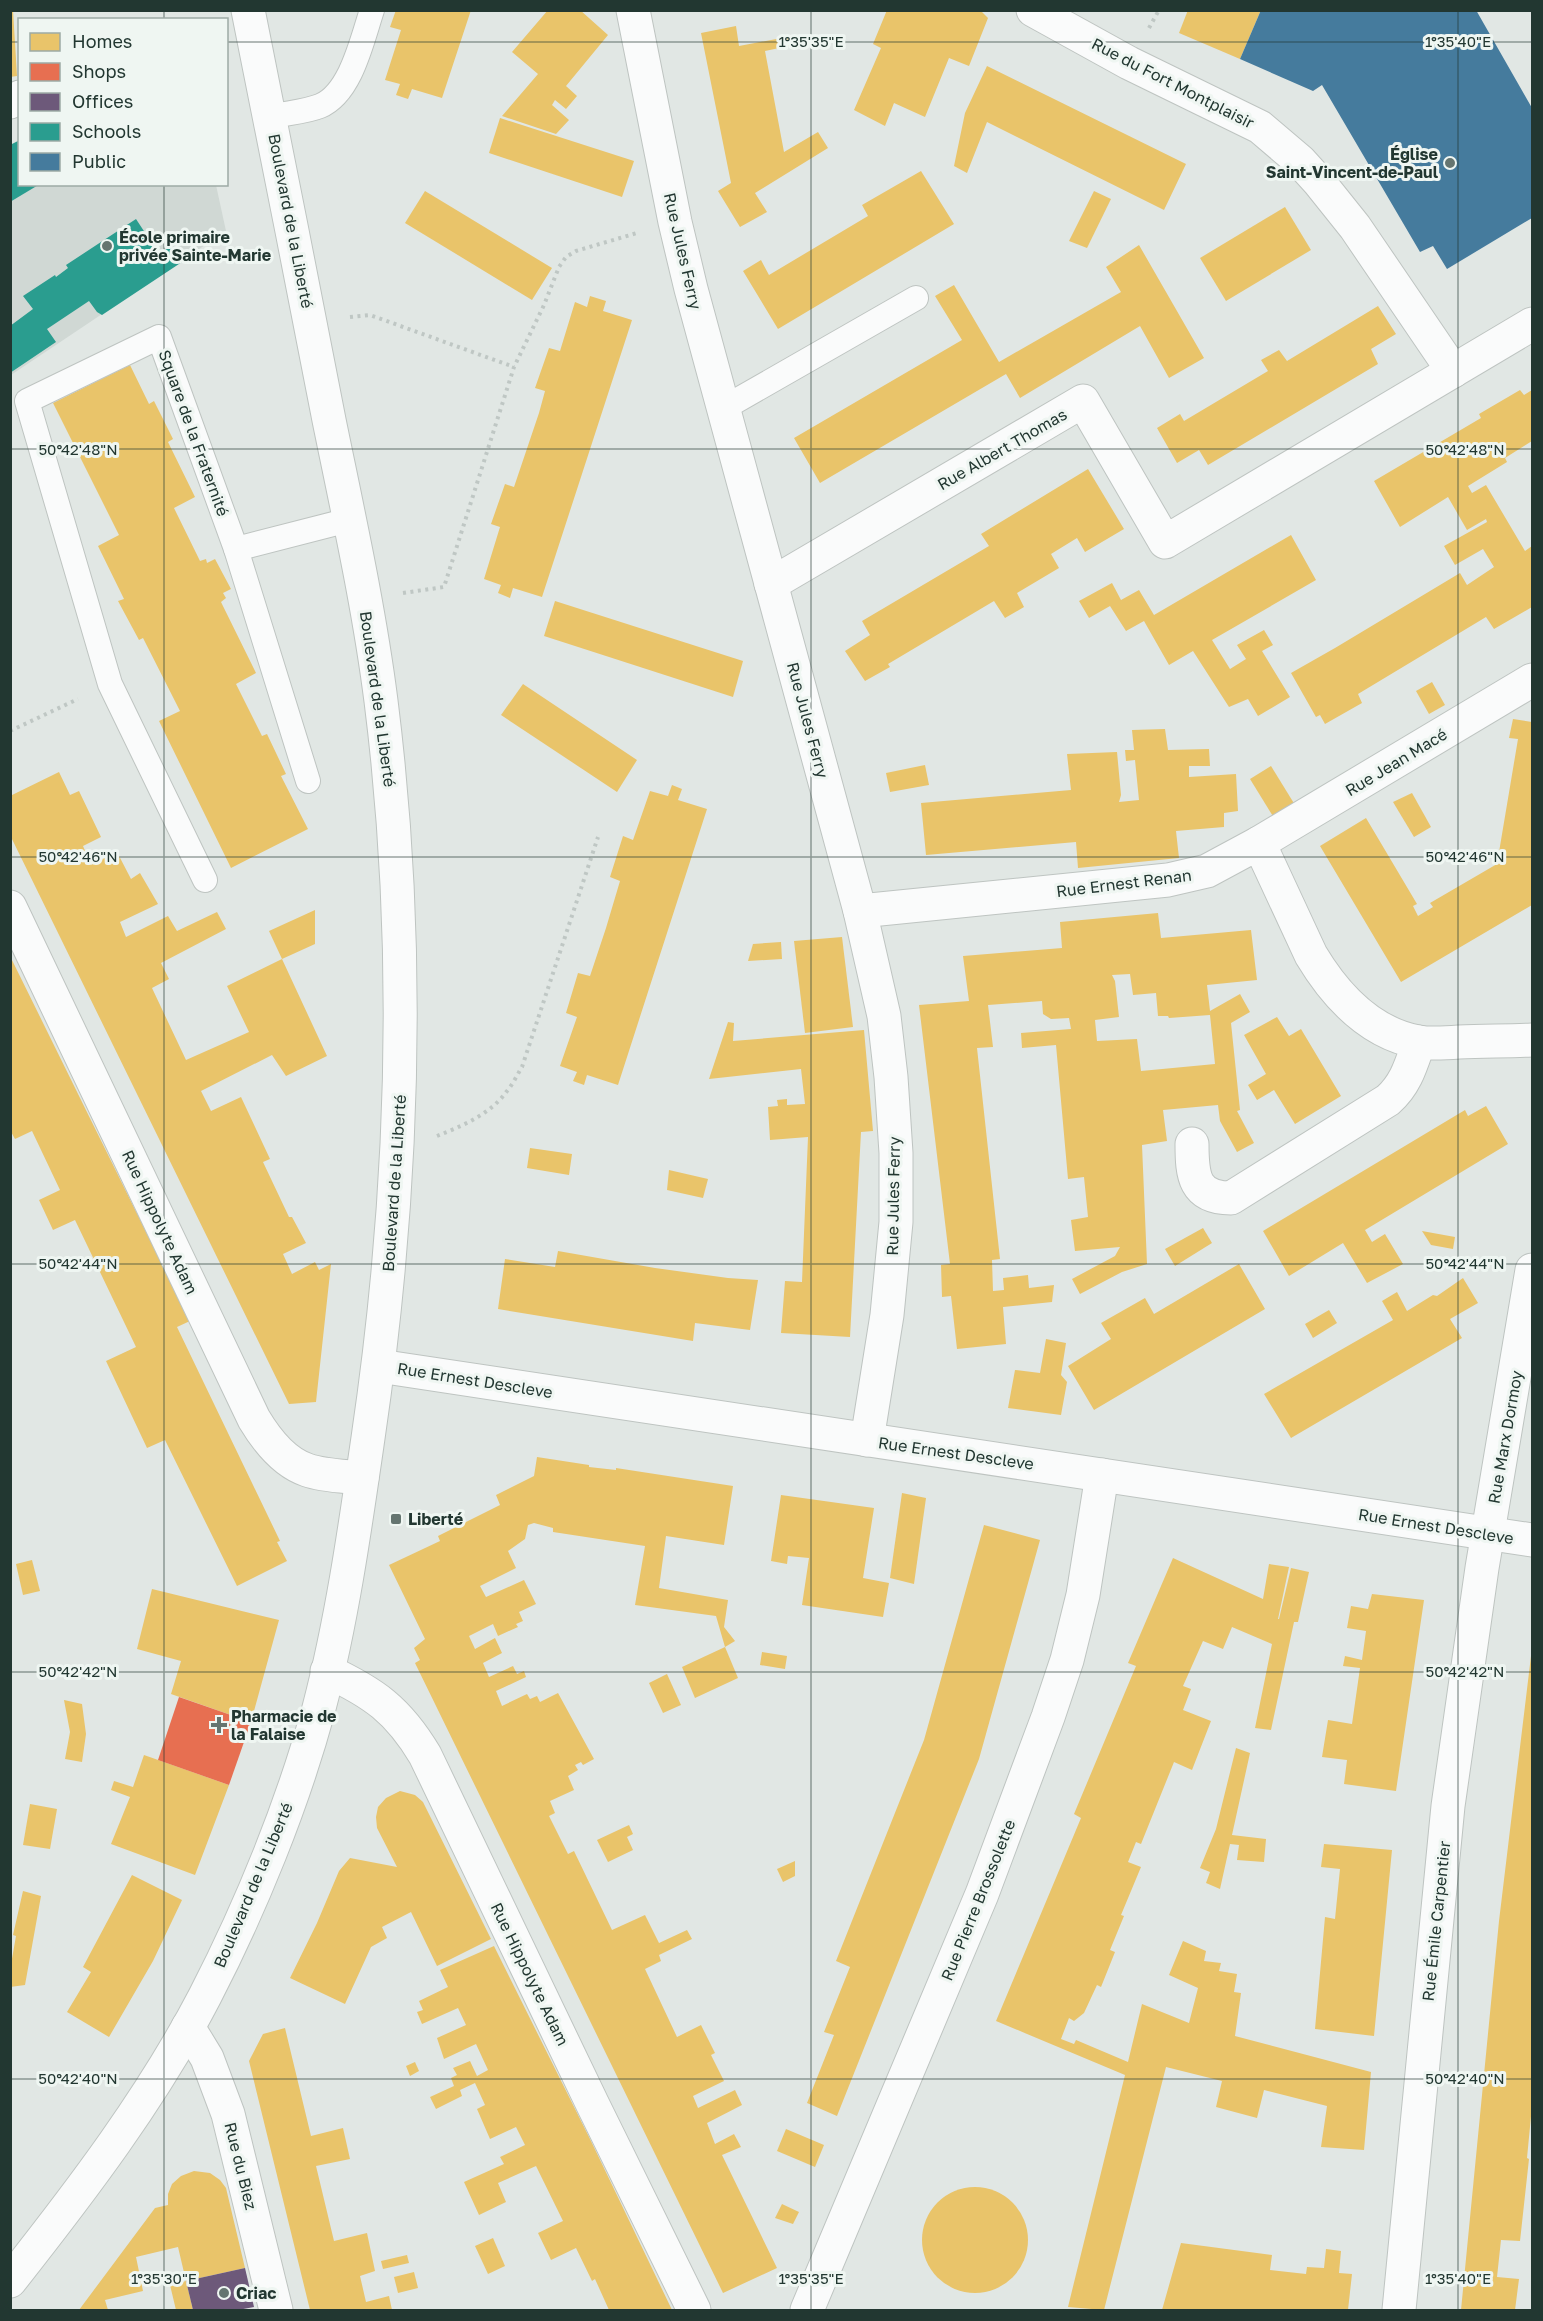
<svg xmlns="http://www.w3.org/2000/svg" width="1543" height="2321" viewBox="0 0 1543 2321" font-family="'Golos Text',sans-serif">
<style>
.built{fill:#d0d8d4}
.homes{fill:#e9c46a;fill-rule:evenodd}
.shops{fill:#e76f51}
.offices{fill:#6d597a}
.schools{fill:#2a9d8f}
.public{fill:#457b9d}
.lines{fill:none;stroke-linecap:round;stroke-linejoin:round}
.lane-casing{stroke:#bec4c1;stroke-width:26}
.street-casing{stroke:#bec4c1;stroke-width:35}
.secondary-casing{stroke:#bec4c1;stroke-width:35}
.path{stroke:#bfc7c4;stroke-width:4;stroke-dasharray:3 4.5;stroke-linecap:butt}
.lane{stroke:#fafbfb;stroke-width:24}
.street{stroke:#fafbfb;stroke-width:33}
.secondary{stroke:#fafbfb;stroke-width:33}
.ticks{fill:none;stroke:#223731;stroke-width:1.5;stroke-opacity:0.45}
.poi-dot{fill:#657570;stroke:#eff6f2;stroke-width:2}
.labels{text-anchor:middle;stroke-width:6;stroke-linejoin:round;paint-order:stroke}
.street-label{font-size:16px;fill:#223731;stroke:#eff6f2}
.poi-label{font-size:16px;font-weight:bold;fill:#223731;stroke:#eff6f2;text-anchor:start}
.ticks-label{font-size:15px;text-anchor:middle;fill:#223731;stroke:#eff6f2;stroke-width:6;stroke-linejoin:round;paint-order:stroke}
</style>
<rect width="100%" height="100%" fill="#e1e7e4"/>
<!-- built -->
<path class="built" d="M19 140 20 184 216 185 226 231 11 375 10 145Z"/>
<!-- homes -->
<g class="homes">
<path d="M10 10H13L17 76 10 77Z"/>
<path d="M396 10H471L442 98 412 89 408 99 396 95 400 84 385 80 401 30 390 27Z"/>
<path d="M548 10H580L608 35 566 86 577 96 566 109 555 100 552 105 569 120 556 134 502 116 538 74 512 52Z"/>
<path d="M887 10H980L988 18 969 66 949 58 925 117 894 103 885 126 854 110 881 48 873 44Z"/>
<path d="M1188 10H1261L1240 59 1179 33Z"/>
<path d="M736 26 739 46 797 35 803 43 765 51 784 152 818 132 828 148 755 193 767 212 740 227 718 191 731 183 701 33Z"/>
<path d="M987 66 1186 164 1164 210 987 122 967 173 954 166 965 113Z"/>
<path d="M500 118 634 161 622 197 489 153Z"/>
<path d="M921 171 954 224 778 329 743 271 761 260 769 275 868 216 862 205Z"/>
<path d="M425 191 552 268 532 300 405 223Z"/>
<path d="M1094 191 1111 199 1087 248 1069 241Z"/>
<path d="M1285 207 1311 250 1226 301 1200 258Z"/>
<path d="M1139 245 1204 358 1169 378 1140 326 1020 398 1006 374 820 483 794 438 962 340 935 296 954 285 999 362 1121 292 1106 267Z"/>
<path d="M590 296 606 301 603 311 632 320 542 597 513 588 510 598 498 593 501 585 484 579 500 527 491 524 505 484 514 487 539 413 545 391 535 388 549 348 560 351 575 302 587 307Z"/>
<path d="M1378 306 1396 334 1371 349 1378 364 1208 465 1199 450 1177 463 1157 428 1180 414 1184 421 1268 371 1261 360 1279 350 1287 361Z"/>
<path d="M130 365 149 404 154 401 173 439 168 442 195 497 174 508 200 561 206 559 207 563 215 559 231 589 223 593 226 598 221 602 256 673 236 684 262 736 267 734 286 774 281 776 308 829 231 868 159 721 180 711 143 638 139 640 118 601 124 599 98 546 119 535 53 403Z"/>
<path d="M1520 390 1524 395 1532 390V441L1505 458 1507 462 1468 486 1472 493 1486 485 1525 551 1532 546V607L1494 629 1486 617 1358 694 1362 703 1325 724 1320 715 1316 717 1291 673 1335 648 1460 573 1467 585 1494 567 1483 549 1455 565 1444 546 1487 522 1486 519 1467 530 1448 497 1400 527 1374 481 1481 418 1479 414Z"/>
<path d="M1088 469 1124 529 1085 552 1077 538 1051 554 1059 568 1017 593 1024 607 1005 618 994 601 888 664 890 667 865 681 845 651 870 635 862 621 989 546 981 534Z"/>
<path d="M1291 535 1316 580 1212 640 1230 669 1246 659 1237 645 1264 630 1273 645 1262 651 1290 697 1258 716 1248 699 1229 707 1193 651 1169 665 1144 621 1126 631 1110 606 1089 618 1079 601 1112 583 1121 600 1139 590 1154 615Z"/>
<path d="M555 601 743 661 733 697 544 636Z"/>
<path d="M1432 682 1445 705 1429 714 1416 691Z"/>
<path d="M523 684 637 760 617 792 501 715Z"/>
<path d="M1513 719 1532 722V905L1401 982 1320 846 1366 818 1417 904 1413 906 1418 916 1433 907 1430 903 1497 864 1518 739 1509 738Z"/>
<path d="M1165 729 1168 750 1209 749 1210 766H1189V777L1236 774 1238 811 1224 813V827L1176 831 1179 858 1078 868 1076 842 926 855 921 803 1071 790 1067 754 1117 752 1121 795 1119 802 1139 800 1135 760 1126 761 1125 750H1134L1132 730Z"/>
<path d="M925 765 929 785 890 792 886 773Z"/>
<path d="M1271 766 1295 805 1274 818 1250 779Z"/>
<path d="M59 772 70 795 79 791 101 837 83 846 91 865 117 852 131 879 140 873 158 904 120 922 126 937 168 916 177 931 217 912 226 929 161 963 169 979 152 988 186 1060 249 1032 227 986 282 959 327 1056 286 1076 272 1055 201 1091 211 1111 241 1097 270 1159 263 1162 289 1217H292L306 1243 283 1254 292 1274 315 1262 319 1270 331 1264 316 1402 289 1404 10 835V796Z"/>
<path d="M672 785 682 789 678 800 707 809 618 1085 587 1075 584 1085 573 1081 577 1072 560 1066 577 1017 566 1013 578 973 590 976 606 928 620 881 610 877 623 836 633 840 650 791 668 796Z"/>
<path d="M1412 793 1431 827 1414 837 1393 802Z"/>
<path d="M315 910V944L282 959 269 931Z"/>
<path d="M1158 913 1161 938 1251 930 1257 980 1207 985 1210 1011 1240 994 1250 1012 1231 1023 1240 1110 1237 1111 1254 1143 1237 1152 1220 1121 1218 1105 1163 1110 1167 1141 1142 1145 1147 1264 1122 1272 1080 1294 1072 1279 1115 1256 1120 1247 1075 1251 1071 1220 1088 1217 1084 1177 1068 1179 1056 1045 1022 1048 1021 1033 1071 1029 1069 1018 1051 1019 1043 1014 1042 1001 988 1005 993 1047 977 1048 1000 1259 992 1260 993 1291 1004 1290 1003 1278 1028 1275 1029 1288 1054 1285 1052 1302 1003 1307 1006 1344 957 1349 951 1296 942 1297 941 1265 950 1264 919 1005 969 1001 963 956 1062 948 1060 922ZM1130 974 1133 995 1156 993 1158 1016H1168L1169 1018 1210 1015 1215 1064 1141 1071 1137 1039 1097 1041 1095 1020 1119 1017 1115 981 1112 975Z"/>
<path d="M842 937 853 1027 805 1033 794 941Z"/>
<path d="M781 942 782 959 748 961 753 944Z"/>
<path d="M10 956 190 1321 177 1327 280 1541 277 1542 287 1561 237 1586 165 1440 147 1448 106 1361 136 1347 75 1220 53 1230 39 1200 60 1190 32 1131 15 1139 10 1130Z"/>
<path d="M1277 1017 1289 1036 1301 1029 1341 1096 1295 1124 1274 1090 1257 1100 1248 1085 1266 1074 1244 1035Z"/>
<path d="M728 1022 734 1023 733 1041 864 1030 873 1131 861 1132 850 1337 781 1333 785 1281 802 1282 808 1137 770 1140 768 1107 778 1106 777 1100 787 1099V1105L805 1104 801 1069 709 1079Z"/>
<path d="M1486 1106 1508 1144 1365 1230 1372 1242 1385 1234 1403 1264 1367 1283 1343 1243 1289 1276 1263 1231 1465 1110 1468 1116Z"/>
<path d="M530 1148 572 1154 569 1175 527 1168Z"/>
<path d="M669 1170 708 1179 703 1198 667 1190Z"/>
<path d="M1203 1228 1212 1243 1175 1266 1165 1249Z"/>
<path d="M1422 1231 1455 1237 1453 1249 1431 1245Z"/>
<path d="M558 1251 655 1268 728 1278 758 1280 750 1330 695 1323 693 1341 498 1309 505 1259 555 1267Z"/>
<path d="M1239 1264 1265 1309 1094 1410 1068 1366 1111 1339 1101 1323 1145 1298 1154 1314Z"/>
<path d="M1463 1278 1478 1303 1450 1319 1462 1338 1291 1438 1264 1394 1393 1320 1382 1301 1397 1292 1407 1311 1433 1295 1437 1296Z"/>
<path d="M1329 1310 1337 1323 1313 1338 1305 1324Z"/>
<path d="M1046 1339 1066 1343 1061 1375 1067 1382 1061 1415 1008 1408 1015 1370 1040 1373Z"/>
<path d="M537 1457 589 1465V1467L616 1470V1468L733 1486 724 1545 666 1536 659 1588 728 1600 724 1627 735 1641 725 1647 716 1616 635 1605 645 1546 553 1532V1528L534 1523 528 1525 525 1539 508 1551 516 1568 480 1586 486 1597 524 1580 536 1604 519 1612 523 1621 516 1624 518 1627 498 1636 493 1624 469 1636 475 1649 495 1638 502 1653 483 1663 489 1677 513 1666 517 1674 524 1671 526 1677 496 1691 502 1706 527 1694 530 1699 537 1696 540 1702 558 1693 594 1759 583 1765 581 1762 575 1765 578 1770 568 1776 574 1790 550 1801 555 1813 549 1816 568 1854 574 1851 612 1930 645 1915 659 1943 687 1930 692 1939 659 1955 661 1961 645 1969 677 2037 701 2025 715 2053 711 2055 724 2081 693 2096 698 2108 735 2090 742 2105 707 2123 715 2144 734 2134 741 2147 722 2155 777 2268 723 2293 415 1663 420 1660 414 1648 425 1639 389 1565 440 1541 438 1536 500 1505 496 1495 534 1476Z"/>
<path d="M902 1493 926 1498 914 1584 890 1578Z"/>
<path d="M781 1495 874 1508 863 1578 889 1583 883 1617 802 1605 809 1558 788 1556 787 1564 771 1561Z"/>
<path d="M984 1525 1040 1540 979 1759 837 2116 807 2103 834 2035 824 2032 850 1967 836 1961 924 1740Z"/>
<path d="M1173 1558 1263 1599 1269 1564 1289 1567 1278 1619H1279L1291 1568 1309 1572 1298 1622H1294L1271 1730 1255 1728 1272 1644 1232 1627 1223 1649 1203 1641 1183 1686 1191 1689 1183 1710 1211 1721 1192 1770 1174 1762 1141 1844 1136 1842 1128 1862 1141 1867 1121 1915 1124 1916 1110 1950 1115 1952 1101 1987 1097 1985 1084 2013 1074 2021 1069 2018 1061 2039 1074 2044 1076 2040 1128 2062 1142 2004 1189 2023 1198 1988 1169 1975 1183 1941 1206 1951 1204 1961 1221 1963 1219 1971 1237 1974 1234 1992 1241 1993 1235 2036 1371 2072 1364 2150 1321 2147 1327 2106 1264 2090 1257 2118 1216 2107 1222 2081 1166 2067 1104 2310 1068 2307 1125 2075 996 2021 1081 1818 1074 1814 1136 1666 1128 1663Z"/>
<path d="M32 1560 40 1591 23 1595 16 1564Z"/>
<path d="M152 1589 279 1620 251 1722 171 1694 181 1661 137 1649Z"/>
<path d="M1372 1594 1424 1600 1396 1791 1344 1784 1347 1760 1322 1757 1328 1720 1352 1724 1360 1668 1343 1666 1345 1656 1362 1660 1366 1631 1347 1628 1351 1606 1368 1609Z"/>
<path d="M725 1647 738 1678 695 1698 682 1667Z"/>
<path d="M762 1652 787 1656 785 1669 760 1665Z"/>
<path d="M1531 1656 1532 2106 1527 2158 1529 2159 1520 2241 1501 2240 1497 2277 1519 2279 1515 2310H1461L1499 1921Z"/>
<path d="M667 1674 681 1705 663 1713 649 1683Z"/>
<path d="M64 1700 82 1704 86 1734 82 1762 65 1759 70 1732Z"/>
<path d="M1236 1748 1250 1753 1232 1835 1266 1839 1264 1862 1237 1860 1239 1845 1230 1844 1220 1889 1206 1883 1210 1872 1200 1868 1216 1829Z"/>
<path d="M144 1755 229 1785 195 1875 111 1844 130 1797 111 1790 114 1781 133 1787Z"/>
<path d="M400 1791 415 1795 423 1802 491 1939 437 1966 411 1912 382 1927 387 1938 371 1947 345 2004 290 1978 317 1923 339 1871 350 1858 397 1867 377 1828 376 1817 378 1807 386 1798Z"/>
<path d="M30 1804 57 1809 50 1849 23 1845Z"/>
<path d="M629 1825 633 1834 627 1837 633 1850 608 1862 597 1840Z"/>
<path d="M1324 1844 1392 1850 1374 2036 1315 2029 1325 1917 1335 1919 1340 1869 1321 1867Z"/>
<path d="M795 1861V1876L783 1882 777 1869Z"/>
<path d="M132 1875 182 1900 153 1961 109 2037 67 2012 91 1972 83 1967Z"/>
<path d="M23 1891 41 1896 25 1985 10 1987V1970L16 1936 13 1935Z"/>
<path d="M494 1946 591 2141 672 2310H609L595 2279 592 2281 576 2248 551 2260 538 2233 563 2221 536 2166 498 2183 506 2202 479 2215 464 2182 504 2164 500 2157 525 2145 516 2127 490 2139 477 2109 485 2105 475 2083 460 2090 462 2096 436 2109 430 2097 454 2086 451 2078 457 2075 453 2068 470 2061 477 2076 488 2070 476 2044 444 2059 437 2038 466 2025 458 2008 422 2024 417 2012 423 2010 419 2001 448 1987 440 1970Z"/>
<path d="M285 2028 311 2136 343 2128 350 2159 316 2166 334 2241 367 2233 375 2271 360 2276 366 2302 389 2296 392 2310H310L249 2061 263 2034Z"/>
<path d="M415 2062 419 2071 410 2076 406 2066Z"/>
<path d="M786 2129 824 2145 815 2167 777 2151Z"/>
<path d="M194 2171 210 2173 220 2180 226 2188 245 2268 186 2281 193 2310H176L170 2285 186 2281 178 2247 136 2257 143 2291 105 2300 108 2310H79L155 2208 168 2205V2194L172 2184 181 2176Z"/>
<circle cx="975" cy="2240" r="53"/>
<path d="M782 2204 799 2212 793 2224 775 2218Z"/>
<path d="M493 2238 505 2266 488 2274 475 2246Z"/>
<path d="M1181 2243 1272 2255 1270 2270 1306 2274 1307 2267 1324 2268 1326 2249 1341 2251 1339 2273 1352 2274 1348 2310H1162Z"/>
<path d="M407 2255 409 2263 383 2269 381 2261Z"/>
<path d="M414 2272 418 2288 398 2293 394 2277Z"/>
</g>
<!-- shops -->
<path class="shops" d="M179 1697 251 1722 229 1785 158 1760Z"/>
<!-- offices -->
<path class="offices" d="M245 2268 254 2307 238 2310H193L186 2281Z"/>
<!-- schools -->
<g class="schools">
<path d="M20 140V184H40L10 202V145Z"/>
<path d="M136 219 159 254 171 246 182 262 102 315 97 312 89 301 47 329 56 342 10 373V326L33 309 23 296 55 275 56 277 68 268 66 265Z"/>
</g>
<!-- public -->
<path class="public" d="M1261 10H1476L1532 108V218L1447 269 1433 246 1420 252 1322 85 1313 91 1240 59Z"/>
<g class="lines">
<defs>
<g id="lane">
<path d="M270 117C286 113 305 112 320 106 351 93 362 40 372 10"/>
<path d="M722 409 916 298"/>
<path d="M236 549 349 520"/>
<path d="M205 880 110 684 27 401 159 337 236 549 308 781"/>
</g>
<g id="street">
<path d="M633 10 675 222 691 289 860 911 884 1016 891 1077 896 1153V1222L887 1315 867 1440"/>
<path d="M1033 10 1129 63 1260 127 1300 161 1319 182 1355 227 1453 371"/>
<path d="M10 102 20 97"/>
<path d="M771 584 1083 401 1165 542 1532 324"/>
<path d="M1259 843 1532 680"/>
<path d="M10 907 254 1419C266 1439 283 1462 307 1470 324 1476 344 1476 362 1478"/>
<path d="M860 911 1168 880 1207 871 1259 843 1311 955C1335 995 1370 1033 1418 1042 1431 1044 1446 1043 1459 1042 1484 1041 1508 1041 1532 1040"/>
<path d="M1192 1144C1192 1176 1194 1198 1231 1198L1388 1100C1406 1084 1411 1065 1419 1042"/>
<path d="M379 1366 1532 1540"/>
<path d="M327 1671C374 1693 398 1710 425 1755L592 2103 694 2310"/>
<path d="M188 2027 207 2058 228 2114 276 2310"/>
<path d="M807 2310 982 1894 1048 1717 1067 1660 1083 1595 1102 1475"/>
<path d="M1399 2310 1448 1806 1482 1568 1532 1270"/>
</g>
<path id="secondary" d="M10 2281C81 2191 152 2098 205 1996 251 1907 293 1804 319 1708 342 1620 355 1528 368 1438 404 1194 412 947 381 701 369 607 348 513 329 420 302 283 276 147 248 10"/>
</defs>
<!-- lane casing -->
<use href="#lane" class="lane-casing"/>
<!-- street casing -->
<use href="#street" class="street-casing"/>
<!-- secondary casing -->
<use href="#secondary" class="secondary-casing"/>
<!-- path -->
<g class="path">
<path d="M1149 28 1159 10"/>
<path d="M350 317 370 315 514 367"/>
<path d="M403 593 444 587 514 367 544 305 559 267 566 257 576 251 637 233"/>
<path d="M10 731 78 699"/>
<path d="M437 1136C462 1126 491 1114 507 1091 513 1084 517 1075 522 1067L598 837"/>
</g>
<!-- lane -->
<use href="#lane" class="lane"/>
<!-- street -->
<use href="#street" class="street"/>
<!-- secondary -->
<use href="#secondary" class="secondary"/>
</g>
<!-- ticks -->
<path class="ticks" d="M164 10V20M811 10V2310M1458 10V2310M10 42H20M226 42H1532M164 184V2310M10 449H1532M10 857H1532M10 1264H1532M10 1672H1532M10 2079H1532"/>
<!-- markers -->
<g class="poi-dot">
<circle cx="1450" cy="163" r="6"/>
<circle cx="107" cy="246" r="6"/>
<rect x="390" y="1513" width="12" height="12" rx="3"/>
<path d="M216 1716h6v6h6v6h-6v6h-6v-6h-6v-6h6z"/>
<circle cx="224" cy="2293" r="6"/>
</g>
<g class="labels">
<!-- street labels -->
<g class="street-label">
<text transform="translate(1173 83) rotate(27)" y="6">Rue du Fort Montplaisir</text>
<text transform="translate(291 221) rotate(79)" y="6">Boulevard de la Liberté</text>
<text transform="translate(683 251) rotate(77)" y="6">Rue Jules Ferry</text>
<text transform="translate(194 433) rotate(70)" y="6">Square de la Fraternité</text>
<text transform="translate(1002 449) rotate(-30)" y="6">Rue Albert Thomas</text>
<text transform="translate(378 699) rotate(82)" y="6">Boulevard de la Liberté</text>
<text transform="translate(808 720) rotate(75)" y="6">Rue Jules Ferry</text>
<text transform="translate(1396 762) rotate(-31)" y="6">Rue Jean Macé</text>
<text transform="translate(1124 883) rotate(-7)" y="6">Rue Ernest Renan</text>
<text transform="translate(394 1183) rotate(-86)" y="6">Boulevard de la Liberté</text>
<text transform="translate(893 1196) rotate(-89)" y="6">Rue Jules Ferry</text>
<text transform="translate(160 1222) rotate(65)" y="6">Rue Hippolyte Adam</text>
<text transform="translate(475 1380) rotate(9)" y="6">Rue Ernest Descleve</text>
<text transform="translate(1505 1437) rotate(-80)" y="6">Rue Marx Dormoy</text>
<text transform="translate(956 1453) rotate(8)" y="6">Rue Ernest Descleve</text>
<text transform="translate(1436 1526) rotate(9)" y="6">Rue Ernest Descleve</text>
<text transform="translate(253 1885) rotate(-67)" y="6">Boulevard de la Liberté</text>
<text transform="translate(978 1900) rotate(-68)" y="6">Rue Pierre Brossolette</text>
<text transform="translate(1436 1921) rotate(-84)" y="6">Rue Émile Carpentier</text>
<text transform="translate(530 1974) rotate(64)" y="6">Rue Hippolyte Adam</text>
<text transform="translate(241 2166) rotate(76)" y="6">Rue du Biez</text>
</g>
<!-- poi labels -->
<g class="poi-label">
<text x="1438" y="160" text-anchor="end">Église<tspan x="1438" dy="18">Saint-Vincent-de-Paul</tspan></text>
<text x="119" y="243">École primaire<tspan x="119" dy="18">privée Sainte-Marie</tspan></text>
<text x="408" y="1525">Liberté</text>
<text x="231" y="1722">Pharmacie de<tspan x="231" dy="18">la Falaise</tspan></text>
<text x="236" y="2299">Criac</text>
</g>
</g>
<g class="ticks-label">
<text x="811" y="47">1°35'35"E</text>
<text x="1458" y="47">1°35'40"E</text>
<text x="78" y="455">50°42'48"N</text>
<text x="1465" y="455">50°42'48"N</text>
<text x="78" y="862">50°42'46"N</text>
<text x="1465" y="862">50°42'46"N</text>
<text x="78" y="1269">50°42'44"N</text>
<text x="1465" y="1269">50°42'44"N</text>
<text x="78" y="1677">50°42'42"N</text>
<text x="1465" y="1677">50°42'42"N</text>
<text x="78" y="2084">50°42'40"N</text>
<text x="1465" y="2084">50°42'40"N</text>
<text x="164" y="2284">1°35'30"E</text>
<text x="811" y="2284">1°35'35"E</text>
<text x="1458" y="2284">1°35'40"E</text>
</g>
<!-- border -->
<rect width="1543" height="2321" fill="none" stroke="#223731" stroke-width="24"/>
<!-- legend -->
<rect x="18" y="18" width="210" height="168" fill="#eff6f2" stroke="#9daaa5" stroke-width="1.5"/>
<rect x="30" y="33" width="30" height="18" fill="#e9c46a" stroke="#9daaa5" stroke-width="1.5"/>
<text x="72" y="48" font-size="18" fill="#223731">Homes</text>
<rect x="30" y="63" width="30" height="18" fill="#e76f51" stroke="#9daaa5" stroke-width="1.5"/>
<text x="72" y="78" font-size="18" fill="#223731">Shops</text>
<rect x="30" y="93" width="30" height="18" fill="#6d597a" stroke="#9daaa5" stroke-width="1.5"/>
<text x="72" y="108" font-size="18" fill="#223731">Offices</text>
<rect x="30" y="123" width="30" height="18" fill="#2a9d8f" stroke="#9daaa5" stroke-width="1.5"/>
<text x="72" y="138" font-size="18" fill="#223731">Schools</text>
<rect x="30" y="153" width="30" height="18" fill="#457b9d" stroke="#9daaa5" stroke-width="1.5"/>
<text x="72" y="168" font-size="18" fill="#223731">Public</text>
</svg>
